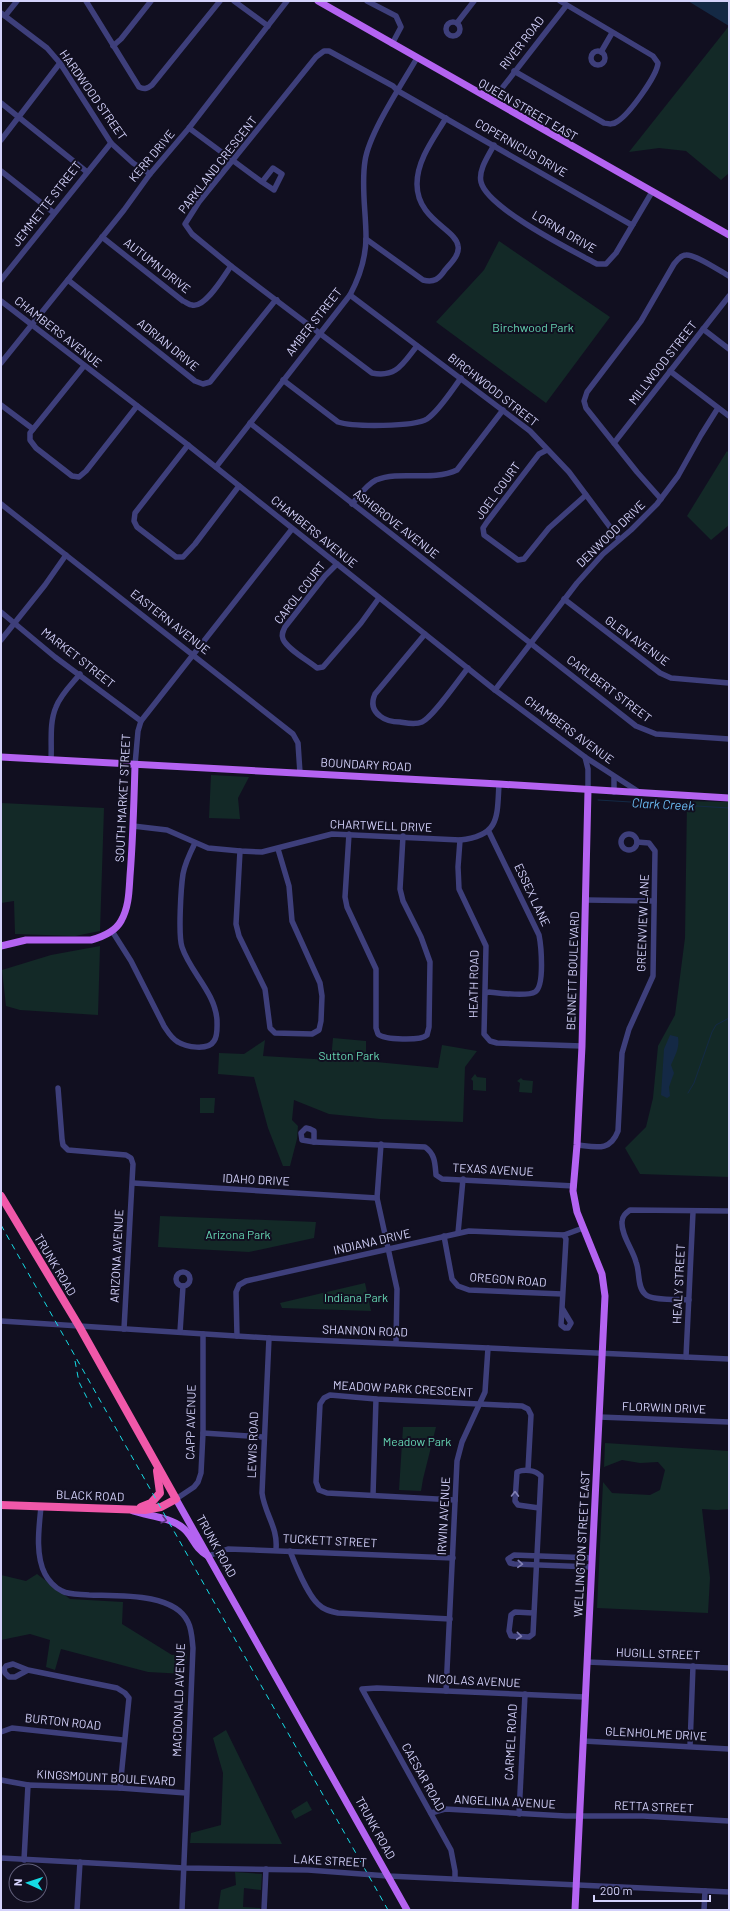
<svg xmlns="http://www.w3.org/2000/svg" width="730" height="1911" viewBox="0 0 730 1911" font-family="Barlow,sans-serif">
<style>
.green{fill:#132927}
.water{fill:#142945}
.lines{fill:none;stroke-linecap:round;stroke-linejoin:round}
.stream{stroke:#142945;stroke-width:1}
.minor{stroke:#3e3f7b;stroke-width:5.5}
.major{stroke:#b463f1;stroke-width:7}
.highway{stroke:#f058a9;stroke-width:8}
.rail{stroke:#15dbe4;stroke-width:1;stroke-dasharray:6 5;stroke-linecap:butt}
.oneway{stroke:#8281b5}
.oneway2{stroke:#5a357e}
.labels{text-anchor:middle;stroke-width:4;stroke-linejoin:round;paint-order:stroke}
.street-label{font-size:12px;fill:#d4d2fb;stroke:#110f20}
.park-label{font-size:12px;fill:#65d4b2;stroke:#110f20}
.water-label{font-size:13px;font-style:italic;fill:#6abaf1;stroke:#110f20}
</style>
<rect width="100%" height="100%" fill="#110f20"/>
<!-- green -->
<g class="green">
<path d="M729 26V173L721 180 686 151 659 148 629 152Z"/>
<path d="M499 241 610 317 546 403 436 322 484 270Z"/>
<path d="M727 451 729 453V525L711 540 687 516Z"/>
<path d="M211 775 249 777 238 798 240 819 209 818Z"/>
<path d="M687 801 729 802V1177L640 1174 625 1148 646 1127 653 1098 658 1046 675 1015 685 938Z"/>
<path d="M1 803 104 808 100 931 75 936 15 934 14 901 1 903Z"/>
<path d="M100 946 98 1015 20 1010 6 1006 2 970 51 955Z"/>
<path d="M333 1038 366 1041V1061L438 1068 442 1045 477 1051 465 1067 463 1122 380 1119 329 1114 294 1100 292 1120 298 1126 297 1139 290 1166H283L268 1128 254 1077 218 1074 219 1053 244 1054 265 1040 263 1056 331 1060Z"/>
<path d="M475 1074 477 1077 486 1078V1091L473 1090V1081L471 1079Z"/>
<path d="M521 1078 523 1080 533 1081 532 1093 519 1092 520 1083 517 1081Z"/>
<path d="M200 1098H215L214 1113H200Z"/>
<path d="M160 1216 316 1222 314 1238 249 1252 158 1247Z"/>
<path d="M365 1283 371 1311 282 1308 280 1303Z"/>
<path d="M403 1427H436L423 1479 421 1491 399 1490Z"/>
<path d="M605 1443 729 1451V1509L717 1510 702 1509 710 1578 708 1613 597 1608 603 1482 612 1493 650 1495 660 1490 665 1470 658 1462 640 1463 622 1460 604 1467Z"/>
<path d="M37 1574 70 1599 123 1602 122 1624 172 1655 187 1654 185 1674 148 1672 61 1649 55 1670 46 1667 50 1640 30 1634 1 1640V1575L26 1581Z"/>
<path d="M226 1730 282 1844 190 1843 191 1833 221 1825 223 1773 213 1738Z"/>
<path d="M307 1801 312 1810 295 1819 291 1811Z"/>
<path d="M235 1872 262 1874 261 1890 244 1888 243 1907 260 1908V1910H218L221 1890 236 1885Z"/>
</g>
<!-- water -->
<g class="water">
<path d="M688 1H729V26Z"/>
<path d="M670 1035 678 1037C680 1048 675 1055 671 1065L674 1073 669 1087 670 1096 667 1098 661 1095 664 1049Z"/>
</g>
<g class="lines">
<!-- stream -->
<g class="stream">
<path d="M598 800 729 808"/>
<path d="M688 1093 694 1083 712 1032 716 1025 729 1018"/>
</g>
<!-- minor -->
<g class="minor">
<path d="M86 1 139 87C145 90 148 88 152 85L220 1"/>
<path d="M234 1 268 26"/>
<path d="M367 1 396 16 401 27 392 44"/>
<path d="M1 13 47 48 60 63 111 143 133 163 150 174"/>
<path d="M5 16 17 1"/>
<circle cx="453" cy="29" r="7"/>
<path d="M457 23 474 1"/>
<path d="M113 46 121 39 151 1"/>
<circle cx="598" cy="58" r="7"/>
<path d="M601 52 612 33"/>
<path d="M514 71 604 123C609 124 613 125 618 121 629 114 657 76 658 63L653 56 560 1"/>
<path d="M492 101 566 6"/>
<path d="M1 103 87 172"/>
<path d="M189 128 262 182 273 168 282 174 274 190 262 182"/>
<path d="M1 140 60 63"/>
<path d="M494 145C489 155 478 170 481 182 487 208 573 251 597 264H606L616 253 652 192"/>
<path d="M1 171 54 213"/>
<path d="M102 237 183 301C186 302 189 305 192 305 205 309 224 276 231 266"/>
<path d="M366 239 423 280C434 283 439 279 445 270 450 264 460 255 458 246 456 229 417 220 417 184 417 160 434 138 446 118"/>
<path d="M1 280 111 143"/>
<path d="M68 280 195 381 203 384 210 382 274 302 277 300"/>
<path d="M350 295 530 431 569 472 619 539"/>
<path d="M1 301 188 445 495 690 585 757 639 792"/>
<path d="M703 329 729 349"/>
<path d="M417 346C403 363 397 378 372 373L231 266 192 234 185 224 199 202 316 57 324 51H329L393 86 398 91 630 224H633"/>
<path d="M1 363 124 210 150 174 189 128 287 1"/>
<path d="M84 366 30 433V440L36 448 72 476 79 477 86 471 137 406"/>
<path d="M670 371 729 416"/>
<path d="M283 380 338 422C353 427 414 427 427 419 439 411 452 390 461 378"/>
<path d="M1 405 33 429"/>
<path d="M250 423 636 726 656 734 729 739"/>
<path d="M614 443 729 296"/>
<path d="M188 445 135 513 134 521 137 527 176 557H183L195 544 239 486"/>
<path d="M547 450 539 454 487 522 483 528 484 535 518 560 524 559 549 528 586 495"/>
<path d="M216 467 350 295C359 278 366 257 366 237 366 212 361 186 365 161 369 133 402 84 417 58"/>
<path d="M661 499 637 472 586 408 584 401 587 392 641 321 674 264C677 260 681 255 686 255 695 254 720 271 729 276"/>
<path d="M1 504 293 734 298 743 300 773"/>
<path d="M352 504C359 496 366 485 376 480 401 470 432 482 457 470L503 410"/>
<path d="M337 564 325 576 285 627C283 631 281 635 283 639 287 649 309 661 317 668L323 667 361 623 379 598"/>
<path d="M564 599 660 673 671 678 729 683"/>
<path d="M1 612 55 657 141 721"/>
<path d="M425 634 375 694C371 703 372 710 380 716 386 721 393 722 400 722 407 723 415 725 422 722 433 717 459 679 468 668"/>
<path d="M1 640 45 585 66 555"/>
<path d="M495 690 577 583 603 554 631 530 657 504 678 476 701 435 718 408"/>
<path d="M585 757 588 769V790"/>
<path d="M51 760C52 743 49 723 56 707 61 694 72 684 80 674"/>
<path d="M135 765 138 731 141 721 292 529"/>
<path d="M614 792V777"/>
<path d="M133 826 167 830 208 848 240 851 262 852 332 834 460 840C500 836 497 817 499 784"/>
<circle cx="629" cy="842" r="8"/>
<path d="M349 834 345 897 347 907 376 969V1028L378 1034C384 1040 421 1041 427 1035L429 1027 430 962 421 937 403 901 400 889 403 836"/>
<path d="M460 840 458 867 459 889 486 946 484 1034 490 1041 497 1043 582 1046"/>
<path d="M240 851 236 924 239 936 265 989 270 1028 275 1033 312 1034 319 1030 321 1021 322 996 320 983 292 921 289 886 278 849"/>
<path d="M587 900 654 901"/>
<path d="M112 931 131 961 164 1026C168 1032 171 1038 178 1042 186 1047 208 1051 214 1041 218 1036 217 1026 217 1020 215 992 190 972 182 947 178 935 181 887 183 874 185 863 190 853 195 843"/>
<path d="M486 993 489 992C499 993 527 997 535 992 545 986 541 945 539 935L489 832"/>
<path d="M58 1088 62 1139 63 1145 68 1150 126 1155 131 1158 133 1164 124 1329"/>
<path d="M306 1128 310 1129 314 1131V1142L302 1140 301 1133Z"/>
<path d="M314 1142 425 1147C435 1154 435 1163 436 1175L442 1179 574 1186"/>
<path d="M381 1144 377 1198 397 1289 396 1343"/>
<path d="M577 1145C596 1147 610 1152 618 1131L622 1053 629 1029 653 976 655 851 649 843 637 842"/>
<path d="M133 1183 377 1198"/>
<path d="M458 1233 463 1179"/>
<path d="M444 1236 452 1279 458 1286 469 1290 562 1294"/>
<circle cx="183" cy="1279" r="7"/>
<path d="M689 1300C680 1299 651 1301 645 1294 637 1287 640 1272 636 1262 633 1250 621 1235 622 1222 622 1216 626 1213 630 1210L729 1211"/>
<path d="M562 1308 561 1325 565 1328H568L571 1323 562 1308 566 1239 564 1235"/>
<path d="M1 1321 269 1338 729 1359"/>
<path d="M180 1332 183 1286"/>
<path d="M237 1336 236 1292 239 1285 246 1281 469 1231 564 1235 583 1228"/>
<path d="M269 1338 262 1493C265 1515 278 1527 276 1549"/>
<path d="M686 1357 693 1212"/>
<path d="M599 1417 729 1422"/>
<path d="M203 1433 263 1437"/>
<path d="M373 1495 376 1399"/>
<path d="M176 1499 194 1487 198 1482 201 1473 203 1433V1334"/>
<path d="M455 1500 327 1493 319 1490 316 1482 320 1404 324 1398 330 1395 376 1399 522 1406 528 1409 531 1415 528 1470"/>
<path d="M41 1507C39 1527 35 1555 45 1574 48 1580 55 1588 62 1591 69 1595 80 1594 89 1595 116 1596 174 1592 188 1622 192 1630 192 1639 193 1648L182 1910"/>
<path d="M290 1551C295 1564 308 1595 318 1604 324 1610 330 1611 338 1613L450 1619"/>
<path d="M208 1556 228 1549 453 1558"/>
<path d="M591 1567 514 1564 510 1563 508 1559 514 1555 592 1558"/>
<path d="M533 1613 515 1612 511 1615 509 1631 511 1636 529 1637 533 1634 541 1476C535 1470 525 1469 517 1472L515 1501 518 1505 539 1508"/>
<path d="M587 1662 729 1668"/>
<path d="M28 1670 13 1664 6 1666 4 1669 5 1673 9 1677H15L28 1670 117 1688 125 1693 129 1698 120 1788"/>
<path d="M446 1691 457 1461 462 1442 485 1392 488 1348"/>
<path d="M1 1732 12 1728 123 1740"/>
<path d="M583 1741 729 1749"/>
<path d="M690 1746 693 1666"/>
<path d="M1 1780 28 1785"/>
<path d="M431 1813 445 1809 566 1816H643L729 1821"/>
<path d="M519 1814 525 1694"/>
<path d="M1 1858 184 1868 308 1870 388 1876 729 1892"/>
<path d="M24 1860 28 1785 120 1788 186 1793"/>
<path d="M455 1879V1871L451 1850 362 1689 377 1688 585 1697"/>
<path d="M77 1910 80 1862"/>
<path d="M264 1910 266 1869"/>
<path d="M704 1910 705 1891"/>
</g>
<!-- major -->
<g class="major">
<path d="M318 1 729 235"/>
<path d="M1 757 499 784 729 798"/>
<path d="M1 946 26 940H91C102 937 115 932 121 921 129 907 129 891 130 876 133 839 134 802 135 765"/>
<path d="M176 1499 407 1910"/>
<path d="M133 1511C148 1516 170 1517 183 1528 194 1537 193 1547 208 1556"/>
<path d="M575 1910 605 1296 602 1274 577 1212 573 1191 577 1145 582 1046 588 790"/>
</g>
<!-- highway -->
<g class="highway">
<path d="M1 1196 79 1326 176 1499 161 1507 145 1510 1 1505"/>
<path d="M141 1507 151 1503 160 1493 157 1471"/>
</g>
<!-- rail -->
<g class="rail">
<path d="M1 1225 388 1910"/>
<path d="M75 1361 79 1382 94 1412"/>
</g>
</g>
<!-- one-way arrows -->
<defs><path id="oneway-chevron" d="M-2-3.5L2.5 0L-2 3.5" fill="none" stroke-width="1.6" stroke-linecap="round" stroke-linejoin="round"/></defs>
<g class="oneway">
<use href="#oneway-chevron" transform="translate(515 1494) rotate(-89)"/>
<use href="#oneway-chevron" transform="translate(520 1564) rotate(3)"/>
<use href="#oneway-chevron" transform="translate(519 1636) rotate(5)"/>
</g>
<use class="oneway2" href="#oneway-chevron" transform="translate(164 1520) rotate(15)"/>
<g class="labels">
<!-- street labels -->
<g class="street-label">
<text transform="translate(522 43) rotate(-52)" y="4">RIVER ROAD</text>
<text transform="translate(93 95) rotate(55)" y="4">HARDWOOD STREET</text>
<text transform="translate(528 110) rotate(30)" y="4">QUEEN STREET EAST</text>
<text transform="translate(521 148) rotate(30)" y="4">COPERNICUS DRIVE</text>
<text transform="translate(152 156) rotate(-50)" y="4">KERR DRIVE</text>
<text transform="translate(218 165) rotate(-52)" y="4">PARKLAND CRESCENT</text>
<text transform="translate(47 204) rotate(-52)" y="4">JEMMETTE STREET</text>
<text transform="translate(564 232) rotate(30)" y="4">LORNA DRIVE</text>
<text transform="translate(157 266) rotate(38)" y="4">AUTUMN DRIVE</text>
<text transform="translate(314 322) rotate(-52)" y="4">AMBER STREET</text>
<text transform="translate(58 332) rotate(38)" y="4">CHAMBERS AVENUE</text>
<text transform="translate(168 345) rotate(39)" y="4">ADRIAN DRIVE</text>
<text transform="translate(663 363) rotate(-52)" y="4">MILLWOOD STREET</text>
<text transform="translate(493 390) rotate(38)" y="4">BIRCHWOOD STREET</text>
<text transform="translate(498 491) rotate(-54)" y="4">JOEL COURT</text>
<text transform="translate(396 524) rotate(38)" y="4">ASHGROVE AVENUE</text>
<text transform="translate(314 532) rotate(39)" y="4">CHAMBERS AVENUE</text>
<text transform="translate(611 534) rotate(-44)" y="4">DENWOOD DRIVE</text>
<text transform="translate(300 593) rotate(-52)" y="4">CAROL COURT</text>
<text transform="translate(170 622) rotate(38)" y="4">EASTERN AVENUE</text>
<text transform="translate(637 641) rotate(36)" y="4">GLEN AVENUE</text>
<text transform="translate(78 658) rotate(38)" y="4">MARKET STREET</text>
<text transform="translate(609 689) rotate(37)" y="4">CARLBERT STREET</text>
<text transform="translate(569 730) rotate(36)" y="4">CHAMBERS AVENUE</text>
<text transform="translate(366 765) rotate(3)" y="4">BOUNDARY ROAD</text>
<text transform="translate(123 798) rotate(-87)" y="4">SOUTH MARKET STREET</text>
<text transform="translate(381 826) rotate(2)" y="4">CHARTWELL DRIVE</text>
<text transform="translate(532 895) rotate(65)" y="4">ESSEX LANE</text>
<text transform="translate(643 923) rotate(-88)" y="4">GREENVIEW LANE</text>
<text transform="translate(573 971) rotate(-88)" y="4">BENNETT BOULEVARD</text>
<text transform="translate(474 984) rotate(-89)" y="4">HEATH ROAD</text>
<text transform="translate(493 1170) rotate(3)" y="4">TEXAS AVENUE</text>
<text transform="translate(256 1180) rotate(3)" y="4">IDAHO DRIVE</text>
<text transform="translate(372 1242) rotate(-13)" y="4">INDIANA DRIVE</text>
<text transform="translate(117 1256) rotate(-87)" y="4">ARIZONA AVENUE</text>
<text transform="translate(55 1265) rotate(59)" y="4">TRUNK ROAD</text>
<text transform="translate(508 1280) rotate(4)" y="4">OREGON ROAD</text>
<text transform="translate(679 1284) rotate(-87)" y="4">HEALY STREET</text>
<text transform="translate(365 1331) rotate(2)" y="4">SHANNON ROAD</text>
<text transform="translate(403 1389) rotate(3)" y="4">MEADOW PARK CRESCENT</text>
<text transform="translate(664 1408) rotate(2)" y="4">FLORWIN DRIVE</text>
<text transform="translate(191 1422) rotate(-89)" y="4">CAPP AVENUE</text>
<text transform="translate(253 1445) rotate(-88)" y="4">LEWIS ROAD</text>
<text transform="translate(90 1496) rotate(2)" y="4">BLACK ROAD</text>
<text transform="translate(444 1516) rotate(-87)" y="4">IRWIN AVENUE</text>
<text transform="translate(330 1541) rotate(3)" y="4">TUCKETT STREET</text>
<text transform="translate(582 1544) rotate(-87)" y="4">WELLINGTON STREET EAST</text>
<text transform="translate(216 1546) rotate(61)" y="4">TRUNK ROAD</text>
<text transform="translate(658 1654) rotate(2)" y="4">HUGILL STREET</text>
<text transform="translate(474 1681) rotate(3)" y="4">NICOLAS AVENUE</text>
<text transform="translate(179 1700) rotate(-88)" y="4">MACDONALD AVENUE</text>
<text transform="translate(63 1722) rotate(6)" y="4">BURTON ROAD</text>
<text transform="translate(656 1734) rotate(3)" y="4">GLENHOLME DRIVE</text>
<text transform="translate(511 1742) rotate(-87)" y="4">CARMEL ROAD</text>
<text transform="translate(423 1777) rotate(61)" y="4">CAESAR ROAD</text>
<text transform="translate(106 1778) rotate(3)" y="4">KINGSMOUNT BOULEVARD</text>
<text transform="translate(505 1802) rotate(3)" y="4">ANGELINA AVENUE</text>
<text transform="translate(654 1807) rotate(2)" y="4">RETTA STREET</text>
<text transform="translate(375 1828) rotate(61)" y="4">TRUNK ROAD</text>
<text transform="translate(330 1861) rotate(3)" y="4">LAKE STREET</text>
</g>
<!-- park labels -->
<g class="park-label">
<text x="533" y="332">Birchwood Park</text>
<text x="349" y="1060">Sutton Park</text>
<text x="238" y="1239">Arizona Park</text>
<text x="356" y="1302">Indiana Park</text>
<text x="417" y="1446">Meadow Park</text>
</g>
<!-- water labels -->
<g class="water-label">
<text transform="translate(663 804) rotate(3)" y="5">Clark Creek</text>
</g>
</g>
<!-- border -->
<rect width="730" height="1911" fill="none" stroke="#d4d2fb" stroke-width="4"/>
<!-- north arrow -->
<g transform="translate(28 1883) rotate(273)"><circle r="19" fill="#110f20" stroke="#5f5d78"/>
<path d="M0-3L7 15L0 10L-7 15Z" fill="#15dbe4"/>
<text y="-6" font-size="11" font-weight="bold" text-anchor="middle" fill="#d4d2fb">N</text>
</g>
<!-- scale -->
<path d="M594 1895v6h116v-6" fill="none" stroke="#d4d2fb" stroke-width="2"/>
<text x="600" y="1895" font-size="12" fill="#d4d2fb" stroke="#110f20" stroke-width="3" paint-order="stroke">200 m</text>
</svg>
